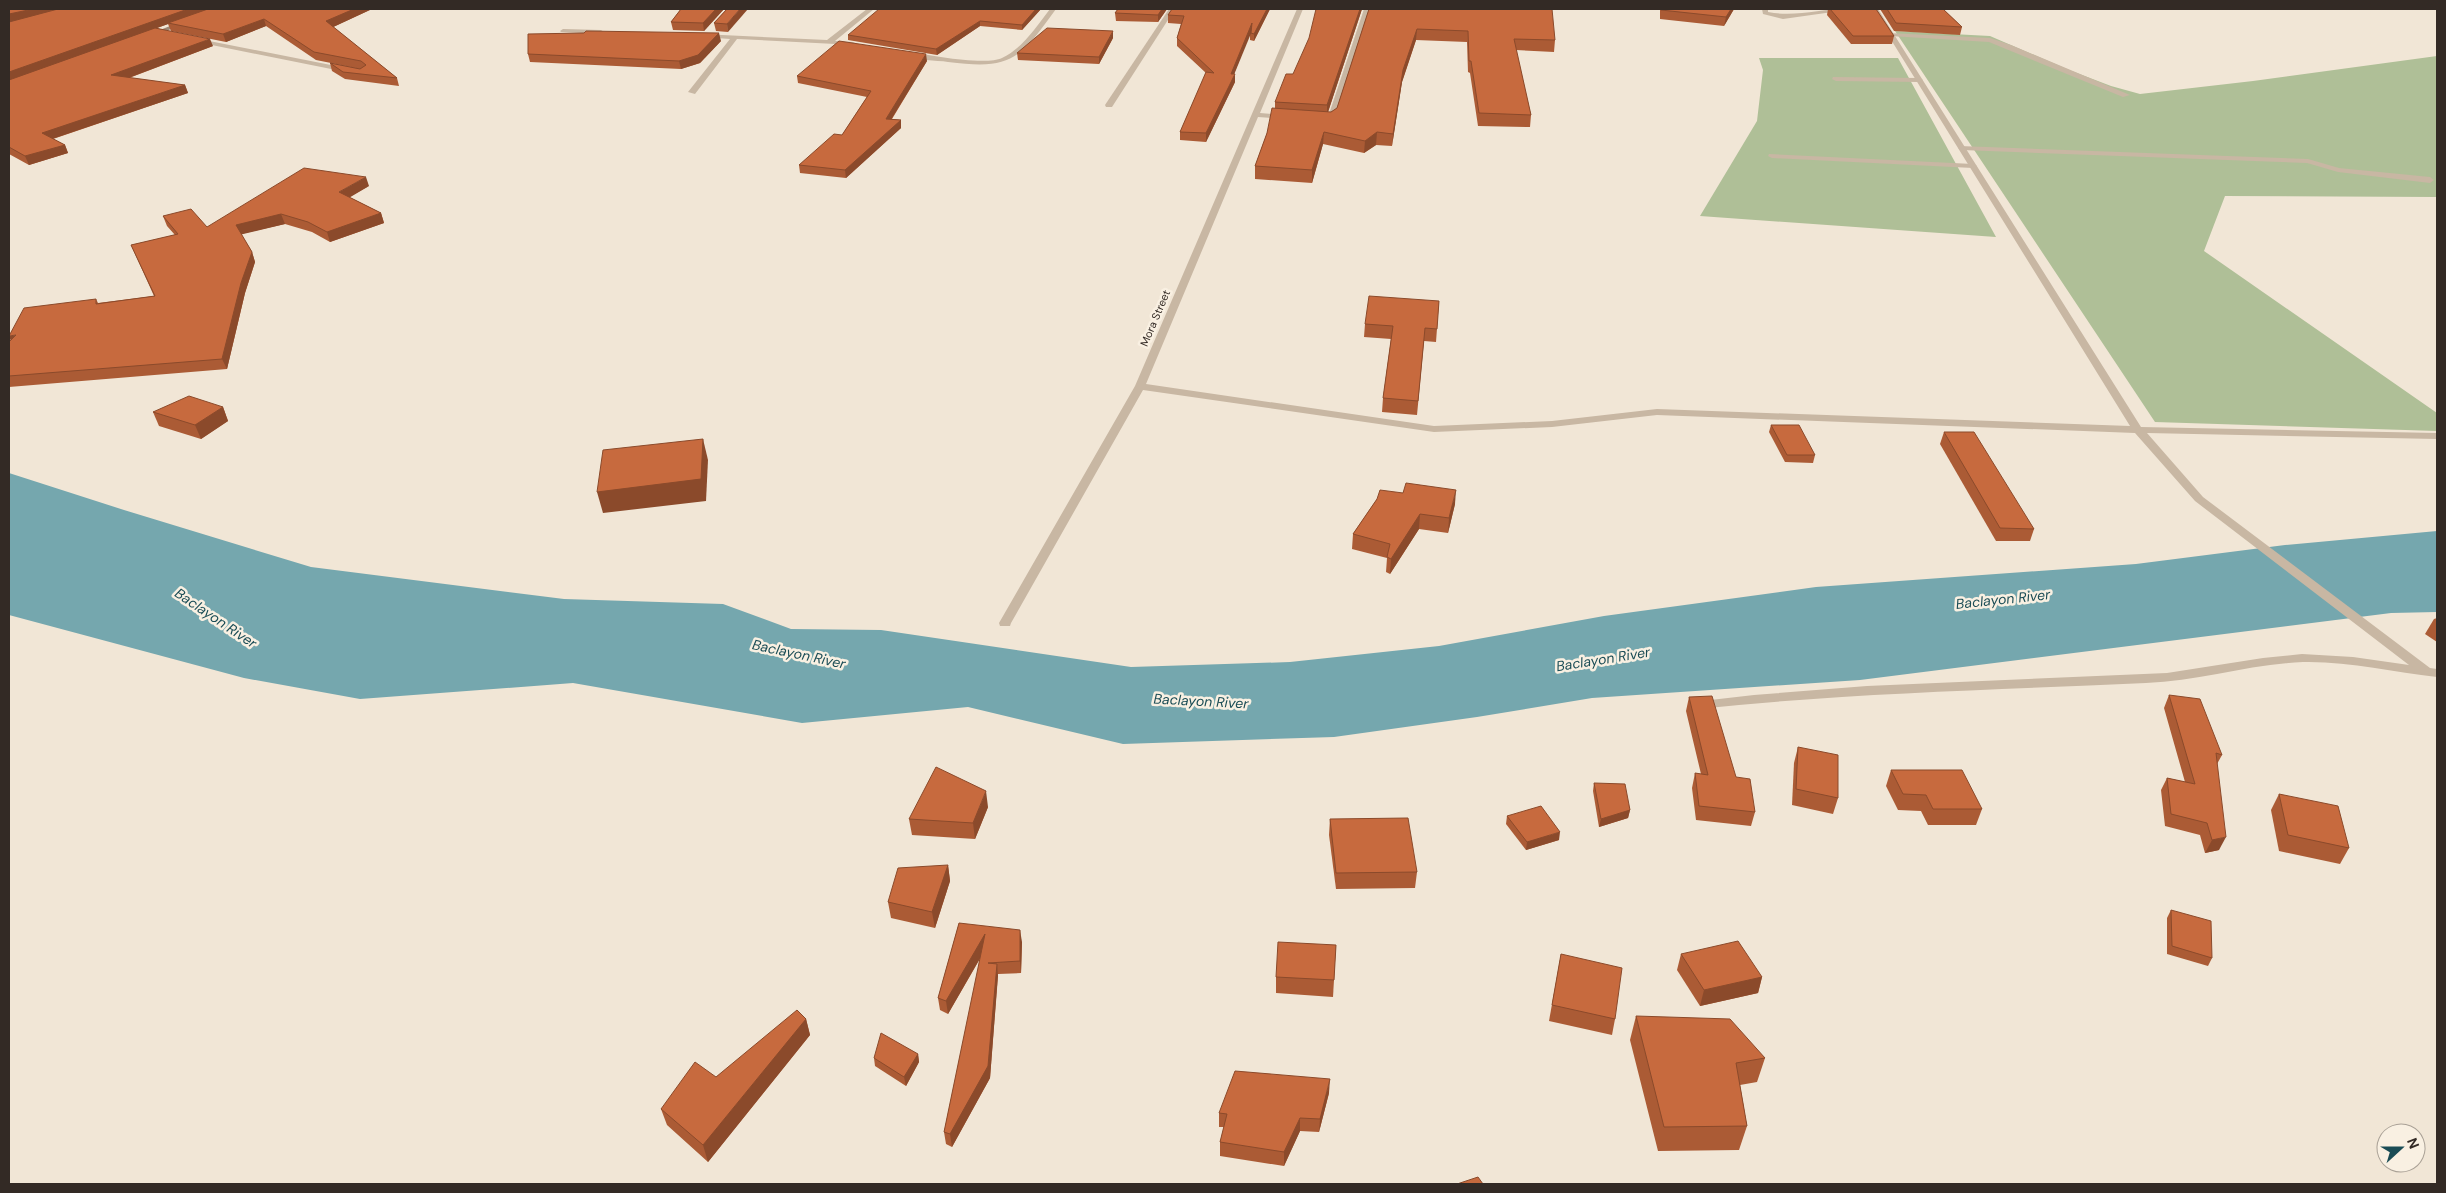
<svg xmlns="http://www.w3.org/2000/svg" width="2446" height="1193" viewBox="0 0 2446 1193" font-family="'DM Sans',sans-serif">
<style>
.green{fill:#afbf97}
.water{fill:#75a7ae}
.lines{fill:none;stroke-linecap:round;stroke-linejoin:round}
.lane{fill:#c8b7a3;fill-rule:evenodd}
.street{fill:#c8b7a3;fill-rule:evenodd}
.secondary{fill:#9c8674;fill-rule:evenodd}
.wall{fill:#ab5b35}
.shaded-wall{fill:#8b4a2b}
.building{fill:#c76a3e;stroke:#8b4a2b}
.labels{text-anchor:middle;stroke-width:5;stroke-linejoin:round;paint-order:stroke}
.far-street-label{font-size:11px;fill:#332a25;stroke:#f9f0e2}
.water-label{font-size:14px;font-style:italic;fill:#1a4c55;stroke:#f9f0e2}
</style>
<rect width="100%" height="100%" fill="#f1e6d6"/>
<!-- green -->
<g class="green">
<path d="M1895 31 1990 36 2069 70 2111 86 2140 94 2253 81 2437 56V197L2225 196 2204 251 2437 413V431L2155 422Z"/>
<path d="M1759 58H1898L1996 237 1700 216 1757 121 1763 70Z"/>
</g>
<!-- water -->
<path class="water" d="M9 473 124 510 311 567 564 599 723 604 791 629 881 630 1131 667 1290 662 1439 646 1604 616 1816 587 2136 564 2285 545 2437 531V612L2391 613 1860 680 1592 698 1477 717 1334 737 1123 744 968 707 802 723 573 683 360 699 244 678 9 615Z"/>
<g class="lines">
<!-- lane -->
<g class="lane">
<path d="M1888 33 1990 38 2011 45 2130 95 2123 97 1989 42 1890 36 1887 34Z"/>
<path d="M1833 77 1919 78 1923 80 1919 82 1836 81 1832 79Z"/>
<path d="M1959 146 2308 159 2339 168 2430 177 2434 180 2430 183 2338 172 2307 163 1962 150 1958 148Z"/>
<path d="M1769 154 1973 164 1977 166 1973 168 1772 158 1768 156Z"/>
</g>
<!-- street -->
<g class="street">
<path d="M867 9H874L835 41 853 42 857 44 855 45 737 39 695 94 688 92 730 39 703 37 701 36V34L827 40Z"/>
<path d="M1050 9H1056C1019 60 1012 70 948 62 936 60 916 61 906 54L910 52C929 55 985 66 1002 58 1023 48 1036 27 1050 9Z"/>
<path d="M1169 9H1175L1112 107H1106L1105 105Z"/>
<path d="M1297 9H1303L1260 113 1287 115 1291 117 1287 119 1258 117 1146 384 1434 426 1552 421 1657 409 2130 426 1872 9H1878L2141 427 2437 433V439L2147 433 2203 497 2430 668 2437 669V677C2393 672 2348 661 2303 662 2250 664 2199 681 2146 683 1996 690 1847 693 1698 709L1693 708 1691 705 1693 702 1754 695 1867 686 2167 673 2263 658 2302 654 2353 657 2409 665 2195 501 2135 433 1657 415 1552 427 1434 432 1143 390 1011 623 1010 626H1000L999 623 1135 386Z"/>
<path d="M1364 9H1370L1335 120 1331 122 1322 121V117H1328Z"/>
<path d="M1762 9H1768V12C1797 18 1826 7 1854 9L1783 19 1763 14Z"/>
<path d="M563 29 601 30 604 32 601 34 561 32 560 31Z"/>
<path d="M194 38 346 68 350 70 346 72 192 41V39Z"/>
</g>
<!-- secondary -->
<path class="secondary" d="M185 20 187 21V23L150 37 145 36Z"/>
</g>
<!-- wall -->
<g class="wall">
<path d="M9 9H372L333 27 397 78 399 86 345 79 332 71 330 63 361 69 316 60 266 26 226 42 171 31 168 24 157 28 213 46 129 78 185 85 188 93 53 139 65 145 68 153 29 165 9 154Z"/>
<path d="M681 9H724L704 31 673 30 671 22Z"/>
<path d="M727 9 728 32 716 31 714 23Z"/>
<path d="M1041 9 1022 30 980 26 937 55 848 40V35Z"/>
<path d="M1118 9H1167L1158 22 1116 21 1115 13Z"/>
<path d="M1172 9H1270L1254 41 1250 40V33L1234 74 1235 82 1206 142 1180 140V132L1206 73 1177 46V38L1181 24 1168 23V15Z"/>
<path d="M1362 9 1328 112H1331L1337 108 1369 9 1555 40 1554 52 1516 50 1531 115 1530 127 1478 126 1470 73 1468 72 1467 42 1416 40 1402 82 1392 146 1376 145 1364 153 1323 144 1312 183 1255 179V166L1267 133 1275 109V102L1293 74Z"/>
<path d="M1660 9H1734L1724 26 1660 19Z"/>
<path d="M1828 9H1876L1894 36 1892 44H1851L1827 15Z"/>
<path d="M1880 9H1943L1962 27 1960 35 1894 31Z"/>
<path d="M1113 38 1099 64 1018 60 1017 53Z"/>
<path d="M721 41 700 63 681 69 530 62 528 54Z"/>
<path d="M927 61 892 119 901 120V128L846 178 800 173 799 165 842 135 867 97 798 83 797 76Z"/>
<path d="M369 186 349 197 381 213 384 223 330 242 312 232 285 224 241 234 252 252 255 262 245 293 227 369 9 387V342L96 299 98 303 154 296 131 245 175 235 167 226 163 216 207 227Z"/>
<path d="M1439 301 1436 342 1424 341 1417 415 1382 412 1383 398 1391 339 1364 337 1365 324Z"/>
<path d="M223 407 228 421 201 439 159 426 153 412Z"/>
<path d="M1771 425 1815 455 1813 463 1785 462 1769 432Z"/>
<path d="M1944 432 2034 529 2030 541H1996L1940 444Z"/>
<path d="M1377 499 1455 504 1448 533 1419 529 1390 574 1386 572 1387 558 1352 549 1353 534Z"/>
<path d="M2437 618V642L2425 634 2434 619Z"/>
<path d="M2169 695 2222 755 2217 764 2219 850 2205 853 2200 835 2165 826 2161 790 2167 778 2185 782 2164 708Z"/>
<path d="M1689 697 1755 812 1751 826 1696 820 1692 788 1695 773 1701 774 1686 711Z"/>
<path d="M1798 747 1838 798 1833 814 1792 805 1794 763Z"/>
<path d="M1891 770 1982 809 1976 825H1928L1921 811 1898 810 1886 786Z"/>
<path d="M1594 783 1630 810 1628 818 1599 827 1593 791Z"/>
<path d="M2279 794 2349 848 2340 864 2279 851 2271 810Z"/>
<path d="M988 807 975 839 912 835 909 819Z"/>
<path d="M1507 816 1559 840 1526 850 1506 824Z"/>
<path d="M1330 819 1417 872 1415 888 1336 889 1329 835Z"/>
<path d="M948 865 950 881 935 928 891 918 888 902Z"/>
<path d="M2171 910 2212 958 2208 966 2167 954V918Z"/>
<path d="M959 923 1022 942 1021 973 998 974 990 1078 952 1147 946 1144 944 1132 981 957 948 1014 940 1010 938 998Z"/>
<path d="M1336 945 1333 997 1276 993V977Z"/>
<path d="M1561 954 1615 1019 1612 1035 1549 1021Z"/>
<path d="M1681 954 1762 977 1758 993 1700 1006 1677 970Z"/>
<path d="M1636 1016 1765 1058 1757 1082 1740 1085 1747 1126 1739 1150 1658 1151 1630 1040Z"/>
<path d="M806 1019 810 1035 708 1162 667 1125 661 1109 716 1077Z"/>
<path d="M918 1054 919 1062 906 1086 875 1066 874 1058Z"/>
<path d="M1329 1093 1319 1132 1300 1131 1284 1166 1220 1156V1142L1224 1127H1219V1113Z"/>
</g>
<!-- shaded-wall -->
<g class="shaded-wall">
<path d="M33 9H68L9 22V14Z"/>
<path d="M188 9H211L168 23V24L9 81V72Z"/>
<path d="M354 9H372L329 29 326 21Z"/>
<path d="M716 9H724L704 31 703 23Z"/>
<path d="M740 9H748L728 32 727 24Z"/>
<path d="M1036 9H1041L1022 30V25Z"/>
<path d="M1162 9H1167L1158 22V15Z"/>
<path d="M1267 9H1270L1254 41V34Z"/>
<path d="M1360 9H1362L1327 115V105Z"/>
<path d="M1731 9H1734L1724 26 1726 17Z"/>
<path d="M264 19 266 26 226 42 223 34Z"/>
<path d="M980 21V26L937 55 936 49Z"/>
<path d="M1252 23V31L1231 82V74Z"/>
<path d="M1417 29 1416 40 1402 82 1392 146 1393 134 1403 70Z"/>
<path d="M1113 31V38L1099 64V57Z"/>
<path d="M719 33 721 41 700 63 681 69 679 61Z"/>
<path d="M210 39 213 46 115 83 111 75Z"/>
<path d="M926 54 927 61 887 126 886 119Z"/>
<path d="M1235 74V82L1206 142V133Z"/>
<path d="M185 85 188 93 46 141 42 133Z"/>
<path d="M901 120V128L846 178 845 170Z"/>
<path d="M1324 132 1323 144 1312 183V170Z"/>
<path d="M1377 132 1376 145 1364 153 1365 141Z"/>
<path d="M65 145 68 153 29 165 25 156Z"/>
<path d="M366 177 369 186 342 202 339 192Z"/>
<path d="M381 213 384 223 330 242 327 232Z"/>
<path d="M281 214 285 224 239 235 236 225Z"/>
<path d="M252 252 255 262 245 293 227 369 222 359 241 283Z"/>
<path d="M16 335 13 347 9 336Z"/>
<path d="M223 407 228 421 201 439 195 425Z"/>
<path d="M703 439 708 460 706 501 603 513 597 492Z"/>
<path d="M1456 490 1455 504 1448 533 1449 518Z"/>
<path d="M1420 514 1419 529 1390 574 1391 559Z"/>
<path d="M986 791 988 807 975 839 973 823Z"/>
<path d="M1630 810 1628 818 1599 827 1601 819Z"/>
<path d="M1560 832 1559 840 1526 850 1527 842Z"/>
<path d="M2226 837 2219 850 2205 853 2212 840Z"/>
<path d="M948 865 950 881 935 928 932 912Z"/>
<path d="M1020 930 1022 942 1021 973 1020 961Z"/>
<path d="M985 934 987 946 948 1014 946 1001Z"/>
<path d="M997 964 998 976 990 1078 952 1147 950 1134Z"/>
<path d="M1762 977 1758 993 1700 1006 1704 990Z"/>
<path d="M806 1019 810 1035 708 1162 703 1145Z"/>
<path d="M918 1054 919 1062 906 1086 904 1077Z"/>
<path d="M1330 1079 1329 1093 1319 1132 1320 1119Z"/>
<path d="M1300 1118V1131L1284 1166V1152Z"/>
</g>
<!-- building -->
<g class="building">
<path d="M9 9H33L9 14Z"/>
<path d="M58 9H188L9 72V22Z"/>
<path d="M208 9H354L326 21 397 78 343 72 330 63 360 69 366 65 361 61 314 52 264 19 223 34 168 23Z"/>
<path d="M681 9H716L703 23 671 22Z"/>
<path d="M727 9H740L727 24 714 23Z"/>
<path d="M879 9H1036L1022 25 980 21 936 49 848 35Z"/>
<path d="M1118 9H1162L1158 15 1115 13Z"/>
<path d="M1172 9H1267L1254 34 1251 33 1252 23 1231 74H1235L1206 133 1180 132 1206 72 1214 73 1177 38 1184 16 1168 15Z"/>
<path d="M1316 9H1360L1327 105 1275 102 1286 74H1293L1309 38Z"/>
<path d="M1369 9H1552L1555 40 1514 39 1531 115 1479 113 1471 61H1469L1468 31 1417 29 1403 70 1393 134 1377 132 1365 141 1324 132 1312 170 1255 166 1267 133 1272 108 1331 112 1337 108Z"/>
<path d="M1661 9H1731L1726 17 1661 10Z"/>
<path d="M1830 9H1876L1894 36H1853Z"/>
<path d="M1887 9H1943L1962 27 1896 23Z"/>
<path d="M155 28 210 39 111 75 185 85 42 133 65 145 25 156 9 147V80Z"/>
<path d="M1047 28 1113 31 1099 57 1017 53Z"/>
<path d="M586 31 719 33 698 55 679 61 528 54V34L584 33Z"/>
<path d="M839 41 926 54 886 119 901 120 845 170 799 165 834 134 842 135 871 91 797 76Z"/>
<path d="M304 168 366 177 339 192 381 213 327 232 308 222 281 214 236 225 252 252 241 283 222 359 9 376V342L16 335 9 336 24 308 96 299V304L155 296 131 245 178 234 163 216 191 209 207 227Z"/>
<path d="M1369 296 1439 301 1437 329 1425 328 1418 401 1383 398 1393 326 1365 324Z"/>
<path d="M189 396 223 407 195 425 153 412Z"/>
<path d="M1771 425H1799L1815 455H1787Z"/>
<path d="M1944 432H1974L2034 529 2000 528Z"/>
<path d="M703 439 701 479 597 492 603 450Z"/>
<path d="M1406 483 1456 490 1449 518 1420 514 1391 559 1387 557 1390 544 1353 534 1377 499 1380 490 1403 493Z"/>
<path d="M2169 695 2200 699 2222 755 2216 753 2226 837 2212 840 2207 823 2171 814 2167 778 2195 784Z"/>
<path d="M1712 696 1736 777 1750 779 1755 812 1699 806 1695 773 1708 775 1689 697Z"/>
<path d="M1798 747 1838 755V798L1796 789Z"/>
<path d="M936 767 986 791 973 823 909 819Z"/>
<path d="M1891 770H1962L1982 809H1933L1926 795 1903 794Z"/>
<path d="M1594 783 1625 784 1630 810 1601 819Z"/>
<path d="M2279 794 2338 806 2349 848 2288 835Z"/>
<path d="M1541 806 1560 832 1527 842 1507 816Z"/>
<path d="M1408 818 1417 872 1336 873 1330 819Z"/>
<path d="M948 865 932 912 888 902 898 868Z"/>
<path d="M2171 910 2211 921 2212 958 2172 946Z"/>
<path d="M959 923 1020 930V961L988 963 997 964 988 1066 950 1134 944 1132 985 934 946 1001 938 998Z"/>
<path d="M1738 941 1762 977 1704 990 1681 954Z"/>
<path d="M1278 942 1336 945 1334 980 1276 977Z"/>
<path d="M1561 954 1622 968 1615 1019 1552 1005Z"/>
<path d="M797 1010 806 1019 703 1145 661 1109 695 1062 716 1077Z"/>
<path d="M1636 1016 1730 1019 1765 1058 1736 1063 1747 1126 1664 1127Z"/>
<path d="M881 1033 918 1054 904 1077 874 1058Z"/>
<path d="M1235 1071 1330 1079 1320 1119 1300 1118 1284 1152 1220 1142 1227 1114 1219 1113Z"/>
<path d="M1478 1177 1483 1184H1457Z"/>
</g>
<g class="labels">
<!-- far-street labels -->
<g class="far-street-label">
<text transform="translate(1155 318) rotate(-67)" y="4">Mora Street</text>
</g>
<!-- water labels -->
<g class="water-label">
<text transform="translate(2003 599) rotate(-6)" y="5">Baclayon River</text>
<text transform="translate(216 618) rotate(34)" y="5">Baclayon River</text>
<text transform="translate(799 654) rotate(12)" y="5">Baclayon River</text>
<text transform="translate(1603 659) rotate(-9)" y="5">Baclayon River</text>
<text transform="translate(1201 701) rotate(3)" y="5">Baclayon River</text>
</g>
</g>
<!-- border -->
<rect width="2446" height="1193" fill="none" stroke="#332a25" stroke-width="20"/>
<!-- north arrow -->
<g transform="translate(2401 1148) rotate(69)"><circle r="24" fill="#f9f0e2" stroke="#aaa196"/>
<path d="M0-4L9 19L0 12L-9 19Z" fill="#1a4c55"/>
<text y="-8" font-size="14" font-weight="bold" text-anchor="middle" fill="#332a25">N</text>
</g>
</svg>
